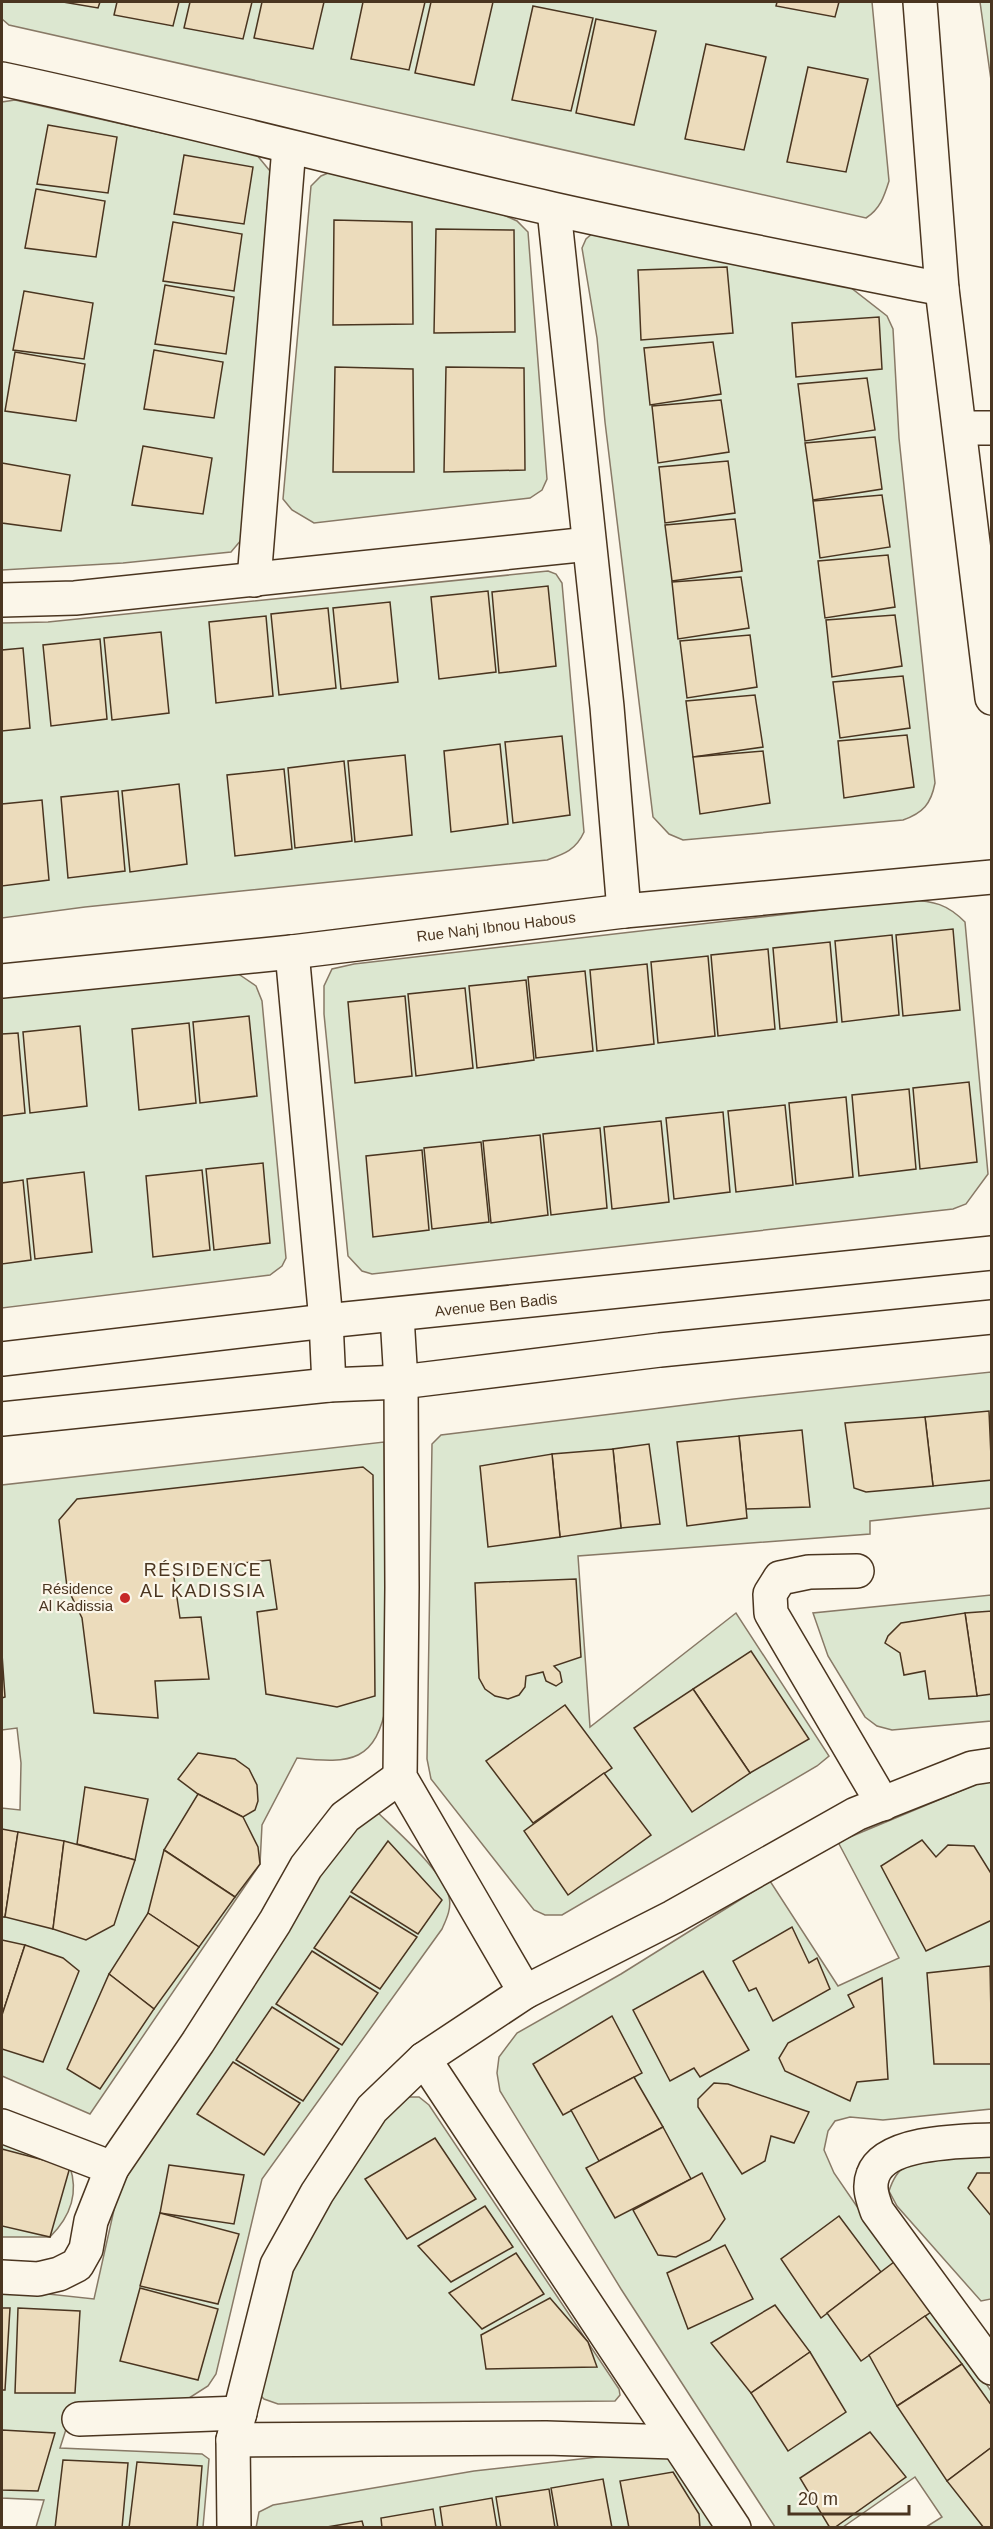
<svg xmlns="http://www.w3.org/2000/svg" width="993" height="2529" viewBox="0 0 993 2529" font-family="Arial,sans-serif">
<style>
.green{fill:#dce7d0;stroke:#887966;stroke-width:1.5}
.building{fill:#ecdcbc;stroke:#4a3520;stroke-width:1.5}
.lines{fill:none;stroke-linecap:round;stroke-linejoin:round}
.minor-casing{stroke:#4a3520;stroke-width:36}
.major-casing{stroke:#4a3520;stroke-width:36}
.minor{stroke:#fbf6e9;stroke-width:33}
.major{stroke:#fbf6e9;stroke-width:33}
.poi-dot{fill:#c62828;stroke:#fbf6e9;stroke-width:2}
.labels{text-anchor:middle;stroke-width:4.5;stroke-linejoin:round;paint-order:stroke}
.street-label{font-size:15px;fill:#4a3520;stroke:#fbf6e9}
.poi-label{font-size:15px;fill:#4a3520;stroke:#fbf6e9;text-anchor:end}
.quarter-label{font-size:18px;letter-spacing:1.5px;fill:#4a3520;stroke:#fbf6e9}
</style>
<rect width="100%" height="100%" fill="#fbf6e9"/>
<!-- green -->
<g class="green">
<path d="M2 2H872L889 181C884 197 880 209 866 218L9 25 2 19Z"/>
<path d="M980 2H991V85V80Z"/>
<path d="M15 100 256 154 270 171 242 539 231 552 123 563 2 570V102Z"/>
<path d="M333 171 495 211 517 221 528 232 547 479 542 490 530 498 314 523 292 510 283 499 311 186 321 176Z"/>
<path d="M594 232 846 284 887 316 893 329 899 438 935 783C931 804 923 813 903 820L683 840 669 834 653 817 605 422 597 338 582 248 586 239Z"/>
<path d="M548 571 556 574 562 583 584 832C576 850 564 854 547 860L85 907 2 918V623L48 622Z"/>
<path d="M909 900C934 901 947 904 965 922L988 1174 966 1204 953 1209 372 1274 362 1271 348 1256 324 1014V986L332 969 354 964Z"/>
<path d="M237 973 256 986 262 1001 286 1258 282 1266 270 1275 2 1308V997Z"/>
<path d="M991 1372V1508L870 1521V1534L578 1556 590 1727 736 1613 829 1756 817 1766 562 1915H545L534 1910 431 1779 427 1759 432 1444 441 1435 734 1399Z"/>
<path d="M384 1442 387 1702C376 1762 352 1764 297 1758L262 1825 260 1864 90 2114 2 2076V1808L20 1810 21 1763 17 1728 2 1730V1485Z"/>
<path d="M991 1595V1721L892 1730 877 1726 865 1717 828 1656 813 1613Z"/>
<path d="M991 1778V2109L883 2120 850 2117 835 2121 828 2131 824 2150 834 2173 873 2230 935 2308 991 2391V2527H926L942 2517 915 2477 843 2527H775L621 2289 500 2091 497 2073 499 2057 517 2033 621 1974 770 1881 838 1986 899 1958 838 1842Z"/>
<path d="M372 1807C392 1827 443 1870 449 1897 452 1908 446 1920 442 1929L262 2179 216 2374 208 2386 186 2400 69 2420 60 2448 202 2454 209 2459 203 2527H36L44 2500 2 2498V2289L94 2299 122 2174 351 1822Z"/>
<path d="M407 2097H419L429 2105 619 2389 620 2395 615 2401 278 2404 264 2399 258 2393 294 2267 336 2191 388 2113Z"/>
<path d="M2 2138 70 2167C79 2194 70 2217 50 2237H2Z"/>
<path d="M991 2156V2299L981 2301 897 2206 889 2191C892 2182 897 2171 905 2167 921 2158 972 2157 991 2156Z"/>
<path d="M650 2451H665L719 2527 256 2528 259 2512 273 2505 474 2471Z"/>
</g>
<!-- building -->
<g class="building">
<path d="M63 2H100L98 8Z"/>
<path d="M117 2H179L173 26 114 15Z"/>
<path d="M190 2H252L243 39 184 28Z"/>
<path d="M262 2H324L313 49 254 38Z"/>
<path d="M363 2H425L409 70 351 59Z"/>
<path d="M431 2H493L474 85 415 73Z"/>
<path d="M777 2H839L835 17 776 6Z"/>
<path d="M533 6 593 18 571 111 512 100Z"/>
<path d="M596 19 656 31 634 125 576 113Z"/>
<path d="M706 44 766 57 744 150 685 139Z"/>
<path d="M808 67 868 79 846 172 787 162Z"/>
<path d="M48 125 117 137 108 193 37 184Z"/>
<path d="M184 155 253 167 244 224 174 214Z"/>
<path d="M36 189 105 201 96 257 25 248Z"/>
<path d="M334 220 412 222 413 324 333 325Z"/>
<path d="M173 222 242 234 234 291 163 281Z"/>
<path d="M436 229 514 230 515 332 434 333Z"/>
<path d="M727 267 733 333 641 340 638 270Z"/>
<path d="M165 285 234 297 226 354 155 344Z"/>
<path d="M24 291 93 303 84 359 13 350Z"/>
<path d="M879 317 882 369 796 377 792 323Z"/>
<path d="M713 342 721 394 650 405 644 348Z"/>
<path d="M154 350 223 362 214 418 144 409Z"/>
<path d="M15 352 85 364 76 421 5 411Z"/>
<path d="M335 367 413 369 414 472H333Z"/>
<path d="M446 367 524 368 525 470 444 472Z"/>
<path d="M867 378 875 430 805 441 798 384Z"/>
<path d="M721 400 729 452 658 463 652 406Z"/>
<path d="M875 437 882 489 813 500 805 443Z"/>
<path d="M143 446 212 458 203 514 132 505Z"/>
<path d="M728 461 735 513 665 523 659 467Z"/>
<path d="M2 463 70 475 61 531 2 523Z"/>
<path d="M882 495 890 547 820 558 813 501Z"/>
<path d="M735 519 742 571 672 581 665 525Z"/>
<path d="M888 555 895 607 825 618 818 561Z"/>
<path d="M741 577 749 628 678 639 672 582Z"/>
<path d="M548 586 556 666 499 673 492 592Z"/>
<path d="M488 591 496 672 439 679 431 597Z"/>
<path d="M390 602 398 682 341 689 333 608Z"/>
<path d="M328 608 336 688 279 695 271 614Z"/>
<path d="M895 615 902 666 832 677 826 620Z"/>
<path d="M266 616 273 696 216 703 209 622Z"/>
<path d="M161 632 169 713 112 720 104 638Z"/>
<path d="M750 635 757 687 687 698 680 641Z"/>
<path d="M100 639 107 719 51 726 43 645Z"/>
<path d="M23 648 30 728 2 731V650Z"/>
<path d="M903 676 910 728 840 738 833 682Z"/>
<path d="M755 695 763 747 693 757 686 701Z"/>
<path d="M907 735 914 787 844 798 838 741Z"/>
<path d="M562 736 570 815 513 823 505 742Z"/>
<path d="M500 744 508 824 451 832 444 751Z"/>
<path d="M763 751 770 803 700 814 693 757Z"/>
<path d="M405 755 412 835 355 842 348 761Z"/>
<path d="M344 761 352 841 295 848 288 768Z"/>
<path d="M284 769 292 849 235 856 227 775Z"/>
<path d="M179 784 187 864 130 872 122 791Z"/>
<path d="M118 791 125 871 68 878 61 797Z"/>
<path d="M42 800 49 880 2 886V804Z"/>
<path d="M953 929 960 1010 903 1016 896 935Z"/>
<path d="M892 935 899 1015 842 1022 835 941Z"/>
<path d="M830 942 837 1022 780 1029 773 948Z"/>
<path d="M768 949 775 1029 718 1036 711 955Z"/>
<path d="M708 956 715 1036 658 1043 651 962Z"/>
<path d="M647 964 654 1044 597 1051 590 970Z"/>
<path d="M585 971 593 1051 536 1058 528 977Z"/>
<path d="M526 980 534 1060 477 1068 469 986Z"/>
<path d="M465 988 473 1068 416 1076 408 994Z"/>
<path d="M405 996 412 1076 355 1083 348 1002Z"/>
<path d="M249 1016 257 1096 200 1103 193 1022Z"/>
<path d="M189 1023 196 1103 139 1110 132 1029Z"/>
<path d="M80 1026 87 1106 30 1113 23 1032Z"/>
<path d="M18 1033 25 1113 2 1116V1034Z"/>
<path d="M969 1082 977 1162 920 1169 913 1088Z"/>
<path d="M909 1089 916 1169 859 1176 852 1095Z"/>
<path d="M846 1097 853 1177 796 1184 789 1103Z"/>
<path d="M785 1105 793 1185 736 1192 728 1111Z"/>
<path d="M723 1112 730 1192 674 1199 666 1118Z"/>
<path d="M661 1121 669 1202 612 1209 604 1127Z"/>
<path d="M600 1128 607 1208 551 1215 543 1134Z"/>
<path d="M540 1135 548 1215 491 1223 483 1141Z"/>
<path d="M481 1142 489 1222 432 1229 424 1148Z"/>
<path d="M422 1150 429 1230 373 1237 366 1156Z"/>
<path d="M263 1163 270 1243 214 1250 206 1169Z"/>
<path d="M202 1170 210 1250 153 1257 146 1176Z"/>
<path d="M84 1172 92 1252 35 1259 27 1179Z"/>
<path d="M23 1180 31 1260 2 1264V1183Z"/>
<path d="M989 1411 992 1480 933 1486 925 1417Z"/>
<path d="M925 1417 933 1486 866 1492 854 1488 845 1423Z"/>
<path d="M802 1430 810 1507 746 1509 739 1436Z"/>
<path d="M739 1436 747 1518 687 1526 677 1442Z"/>
<path d="M649 1444 660 1524 621 1528 613 1449Z"/>
<path d="M613 1449 621 1528 560 1537 552 1454Z"/>
<path d="M552 1454 560 1537 488 1547 480 1466Z"/>
<path d="M363 1467 373 1475 375 1696 337 1707 266 1694 257 1612 277 1609 270 1560 173 1571 180 1618 201 1617 209 1679 155 1681 158 1718 94 1713 82 1618 67 1587 59 1520 77 1499Z"/>
<path d="M576 1579 581 1657 554 1666 560 1672 562 1682 556 1686 546 1681 543 1672 526 1676 525 1687 519 1695 508 1699 495 1696 485 1689 479 1678 475 1583Z"/>
<path d="M992 1611V1694L977 1696 965 1613Z"/>
<path d="M965 1613 977 1696 929 1699 925 1671 904 1675 900 1653 885 1643 888 1636 901 1623Z"/>
<path d="M751 1651 809 1739 750 1773 693 1689Z"/>
<path d="M2 1654 5 1697 2 1698Z"/>
<path d="M693 1689 750 1773 692 1812 634 1728Z"/>
<path d="M565 1705 612 1768 533 1823 486 1761Z"/>
<path d="M198 1753 235 1759 249 1769 257 1785 258 1801 255 1810 243 1817 198 1794 178 1779Z"/>
<path d="M604 1773 651 1835 568 1895 524 1831Z"/>
<path d="M85 1787 148 1799 135 1860 77 1844Z"/>
<path d="M198 1794 243 1817 258 1847 260 1864 235 1897 164 1850Z"/>
<path d="M2 1829 18 1832 5 1917H2Z"/>
<path d="M18 1832 64 1841 53 1929 5 1917Z"/>
<path d="M922 1840 936 1857 948 1845 974 1846 992 1875V1920L926 1951 881 1866Z"/>
<path d="M64 1841 135 1860 114 1925 86 1940 53 1929Z"/>
<path d="M388 1841 442 1900 418 1934 351 1892Z"/>
<path d="M164 1850 235 1897 199 1947 148 1913Z"/>
<path d="M350 1896 417 1937 380 1989 314 1948Z"/>
<path d="M148 1913 199 1947 154 2009 109 1974Z"/>
<path d="M792 1927 809 1963 817 1958 830 1989 773 2021 756 1988 749 1991 733 1961Z"/>
<path d="M2 1940 25 1945 2 2015Z"/>
<path d="M25 1945 63 1958 79 1971 43 2062 2 2049V2015Z"/>
<path d="M312 1951 378 1993 342 2045 276 2004Z"/>
<path d="M990 1966 992 2064H934L927 1973Z"/>
<path d="M703 1971 749 2050 700 2077 694 2068 670 2081 633 2010Z"/>
<path d="M109 1974 154 2009 100 2089 67 2069Z"/>
<path d="M882 1978 888 2079 857 2082 850 2101 785 2071 779 2058 788 2043 854 2007 848 1995Z"/>
<path d="M272 2007 339 2049 303 2101 236 2060Z"/>
<path d="M612 2016 642 2073 563 2115 533 2064Z"/>
<path d="M233 2062 300 2103 264 2155 197 2114Z"/>
<path d="M634 2077 663 2127 599 2161 571 2110Z"/>
<path d="M714 2083 728 2084 809 2112 794 2143 771 2136 765 2161 742 2174 698 2107V2099Z"/>
<path d="M663 2127 691 2179 615 2218 586 2168Z"/>
<path d="M435 2138 476 2199 407 2239 365 2179Z"/>
<path d="M2 2149 70 2167 50 2237 2 2226Z"/>
<path d="M169 2165 244 2175 234 2224 160 2213Z"/>
<path d="M702 2173 725 2219 710 2240 676 2257 658 2255 633 2210Z"/>
<path d="M977 2173H992V2217L968 2188Z"/>
<path d="M485 2206 513 2247 451 2282 418 2246Z"/>
<path d="M160 2213 239 2234 218 2304 140 2286Z"/>
<path d="M839 2216 881 2272 821 2318 781 2259Z"/>
<path d="M725 2245 753 2299 688 2329 667 2273Z"/>
<path d="M516 2253 544 2294 482 2329 449 2293Z"/>
<path d="M894 2262 931 2312 861 2361 827 2313Z"/>
<path d="M140 2288 218 2309 198 2380 120 2361Z"/>
<path d="M550 2298 588 2342 597 2367 486 2369 481 2335Z"/>
<path d="M775 2305 810 2352 751 2393 711 2343Z"/>
<path d="M2 2308H10L5 2390H2Z"/>
<path d="M18 2308 80 2311 75 2393H15Z"/>
<path d="M925 2316 962 2364 897 2406 869 2355Z"/>
<path d="M810 2352 846 2412 788 2451 751 2393Z"/>
<path d="M962 2364 992 2406V2447L947 2481 897 2406Z"/>
<path d="M2 2430 55 2433 38 2491 2 2490Z"/>
<path d="M870 2432 906 2477 834 2528H830L800 2478Z"/>
<path d="M992 2447V2528H984L947 2481Z"/>
<path d="M63 2460 128 2463 122 2528H55Z"/>
<path d="M137 2462 202 2466 197 2528H129Z"/>
<path d="M673 2472 699 2514 700 2528H629L620 2481Z"/>
<path d="M603 2479 612 2528H558L551 2488Z"/>
<path d="M549 2489 555 2528H501L496 2497Z"/>
<path d="M492 2498 497 2528H443L440 2507Z"/>
<path d="M433 2509 436 2528H382L381 2518Z"/>
<path d="M362 2521 364 2528H321Z"/>
</g>
<g class="lines">
<defs>
<g id="minor">
<path d="M920 2 942 289 992 698"/>
<path d="M2 79C186 118 368 168 553 209 682 238 812 263 942 289"/>
<path d="M554 210 607 707 624 911"/>
<path d="M960 428H992"/>
<path d="M254 580 289 147"/>
<path d="M2 600 75 598 589 544"/>
<path d="M292 952 326 1321 329 1385"/>
<path d="M2 981 292 952 624 911 992 877"/>
<path d="M397 1316 401 1382 402 1587 400 1777 525 1992"/>
<path d="M857 1571 809 1572 780 1578 770 1594 771 1613 883 1804"/>
<path d="M424 2059 734 2528"/>
<path d="M2 2126 112 2168"/>
<path d="M992 2140C962 2141 885 2141 873 2175 868 2188 873 2199 877 2211L992 2368"/>
<path d="M2 2277 38 2279 59 2274 77 2265 86 2249 91 2221 112 2168 198 2042 275 1922 306 1867 345 1817 400 1777"/>
<path d="M79 2419 240 2413"/>
<path d="M233 2440 546 2438 675 2442"/>
<path d="M234 2528 233 2440 277 2265 317 2193 372 2109 424 2059 525 1992 673 1917 856 1814 972 1768 992 1765"/>
</g>
<g id="major">
<path d="M2 1359 326 1321 992 1253"/>
<path d="M2 1419 329 1385 401 1382 660 1350 992 1317"/>
</g>
</defs>
<!-- minor casing -->
<use href="#minor" class="minor-casing"/>
<!-- major casing -->
<use href="#major" class="major-casing"/>
<!-- minor -->
<use href="#minor" class="minor"/>
<!-- major -->
<use href="#major" class="major"/>
</g>
<!-- markers -->
<circle class="poi-dot" cx="125" cy="1598" r="6"/>
<g class="labels">
<!-- street labels -->
<g class="street-label">
<text transform="translate(496 927) rotate(-7)" y="5">Rue Nahj Ibnou Habous</text>
<text transform="translate(496 1305) rotate(-6)" y="5">Avenue Ben Badis</text>
</g>
<!-- poi labels -->
<g class="poi-label">
<text x="113" y="1594">Résidence<tspan x="113" dy="17">Al Kadissia</tspan></text>
</g>
<!-- quarter labels -->
<g class="quarter-label">
<text x="203" y="1576">RÉSIDENCE<tspan x="203" dy="21">AL KADISSIA</tspan></text>
</g>
</g>
<!-- border -->
<rect width="993" height="2529" fill="none" stroke="#4a3520" stroke-width="6"/>
<!-- scale -->
<path d="M789 2505v9h120v-9" fill="none" stroke="#4a3520" stroke-width="3"/>
<text x="798" y="2505" font-size="18" fill="#4a3520" stroke="#fbf6e9" stroke-width="4.5" paint-order="stroke">20 m</text>
</svg>
